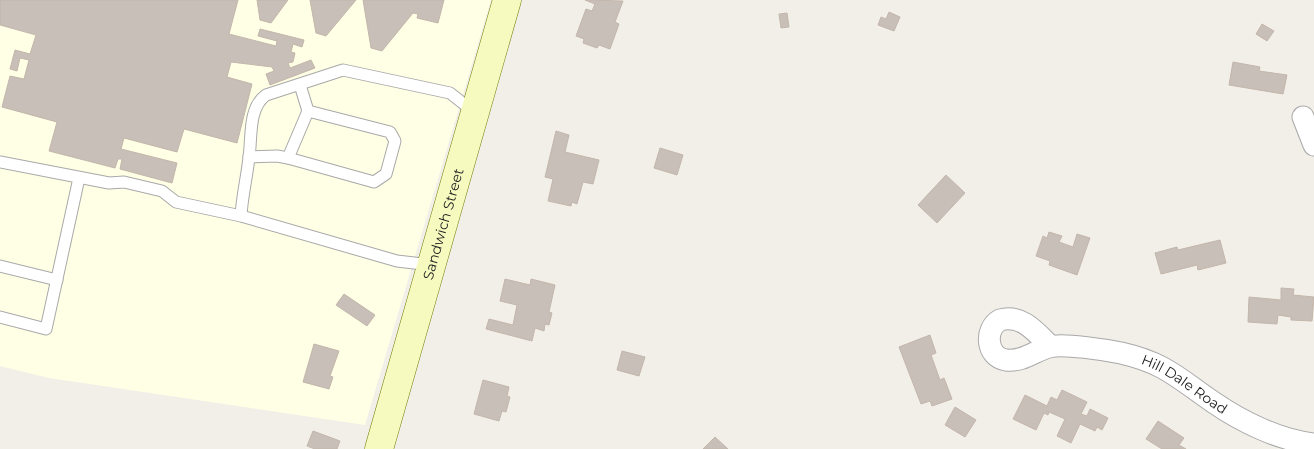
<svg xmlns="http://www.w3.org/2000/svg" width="1314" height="449" viewBox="0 0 1314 449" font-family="Montserrat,sans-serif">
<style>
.education{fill:#ffffe5}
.building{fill:#c7bfb8;stroke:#c4b6ab}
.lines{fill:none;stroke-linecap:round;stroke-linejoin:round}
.lane-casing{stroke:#a9a9a9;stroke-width:13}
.street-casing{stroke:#a9a9a9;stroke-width:23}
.secondary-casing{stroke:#707d05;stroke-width:29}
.lane{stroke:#fff;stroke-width:11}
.street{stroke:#fff;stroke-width:21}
.secondary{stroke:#f7fabf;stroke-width:28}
.labels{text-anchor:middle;stroke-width:4.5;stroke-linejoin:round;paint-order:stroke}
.street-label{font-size:14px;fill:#222;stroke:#fff}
</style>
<rect width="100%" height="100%" fill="#f2efe9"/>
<!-- education -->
<path class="education" d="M0 0H491L365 425 49 378 0 366Z"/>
<!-- building -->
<g class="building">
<path d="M0 0H238L229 34 276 46 277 41 258 36 260 29 304 40 302 47 293 44 291 52 295 53 293 62 288 63 290 68 311 60 315 68 270 85 266 74 274 71 272 67 231 62 227 77 252 84 237 143 184 129 177 152 124 138 121 149 177 163 172 183 120 169 122 159H118L115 168 49 151 57 122 2 107 10 76 24 79 29 60 20 58 17 71 10 69 15 50 30 54 36 35 0 25Z"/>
<path d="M257 0H288L271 23 260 20Z"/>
<path d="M310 0H356L326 36 316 33Z"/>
<path d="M363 0H444L438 23 417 18 418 14 413 13 382 51 371 48Z"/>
<path d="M585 0 623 1 615 22 619 24 610 49 599 45 597 48 583 43 584 39 576 36 586 9 592 11 595 4Z"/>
<path d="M889 12 900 17 894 31 878 25 881 17 886 19Z"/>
<path d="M787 13 789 27 781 28 779 14Z"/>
<path d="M1262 24 1274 31 1267 41 1256 34Z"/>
<path d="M1233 62 1260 67 1259 71 1287 75 1283 94 1229 85Z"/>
<path d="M556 131 569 135 565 152 599 160 593 184 583 182 577 204 572 202 571 206 548 201 553 179 545 177Z"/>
<path d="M660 148 683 155 677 175 654 168Z"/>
<path d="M946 175 965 193 937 223 918 205Z"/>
<path d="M1049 232 1062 236 1059 242 1073 247 1077 234 1090 238 1077 275 1049 265 1050 261 1036 256 1043 236 1047 238Z"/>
<path d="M1220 240 1226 263 1198 270 1197 265 1161 274 1155 253 1177 247 1178 250Z"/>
<path d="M505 279 530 285 531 279 555 285 549 312 552 313 549 325 545 324 544 331 535 328 532 341 486 329 489 319 513 325 517 305 500 301Z"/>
<path d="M1281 288 1294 289 1293 295 1314 297 1312 321 1291 320V317L1278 315 1277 324 1248 322 1249 297 1281 300Z"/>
<path d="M344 294 375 315 367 326 336 305Z"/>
<path d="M930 335 936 353 931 355 940 380 944 378 952 399 932 406 930 401 921 404 899 347Z"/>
<path d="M314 344 339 351 330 376 333 377 329 389 303 382Z"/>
<path d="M622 351 645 357 639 376 617 370Z"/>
<path d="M483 380 509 387 507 396 510 397 506 412 502 411 499 421 474 414Z"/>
<path d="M1062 390 1087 402 1081 414 1087 416 1090 409 1108 418 1102 430 1097 427 1095 431 1080 424 1071 443 1057 436 1065 419 1049 412 1048 415 1044 413 1036 430 1013 419 1025 395 1047 406 1051 397 1057 400Z"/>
<path d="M955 407 976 420 965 437 945 425Z"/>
<path d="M1158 421 1184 438 1179 445 1186 449H1162L1146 439Z"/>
<path d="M313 431 340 441 337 449H315L307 446Z"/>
<path d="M715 437 728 449H703Z"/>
</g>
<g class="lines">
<defs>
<g id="lane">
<path d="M249 157 277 156 288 158 308 111 300 85"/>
<path d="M288 158 374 182 386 174 395 141 390 132 308 111"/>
<path d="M0 162 109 183 124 182 162 191 176 202 241 216 397 261 431 265"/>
<path d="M241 216C242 196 247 177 249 157 252 137 248 108 266 95L343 70 450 93 474 112"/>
<path d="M0 266 57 280"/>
<path d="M0 317 46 329 79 178"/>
</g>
<g id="street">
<path d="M1303 117 1314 145"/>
<path id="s1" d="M1050 346C1036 332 1022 314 1000 320 984 329 986 357 1006 360 1023 362 1034 351 1049 347 1063 343 1106 350 1121 353 1165 363 1178 378 1213 402 1242 422 1279 440 1314 444"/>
</g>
<g id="secondary">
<path id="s2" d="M379 449 507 0"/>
</g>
</defs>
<!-- lane casing -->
<use href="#lane" class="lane-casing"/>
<!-- street casing -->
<use href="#street" class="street-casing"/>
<!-- secondary casing -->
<use href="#secondary" class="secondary-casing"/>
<!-- lane -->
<use href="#lane" class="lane"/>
<!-- street -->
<use href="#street" class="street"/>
<!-- secondary -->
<use href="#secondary" class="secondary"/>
</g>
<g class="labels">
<!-- street labels -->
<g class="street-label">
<text dy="5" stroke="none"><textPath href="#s2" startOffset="234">Sandwich Street</textPath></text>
<text dy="5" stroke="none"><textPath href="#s1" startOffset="301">Hill Dale Road</textPath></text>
</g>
</g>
</svg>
